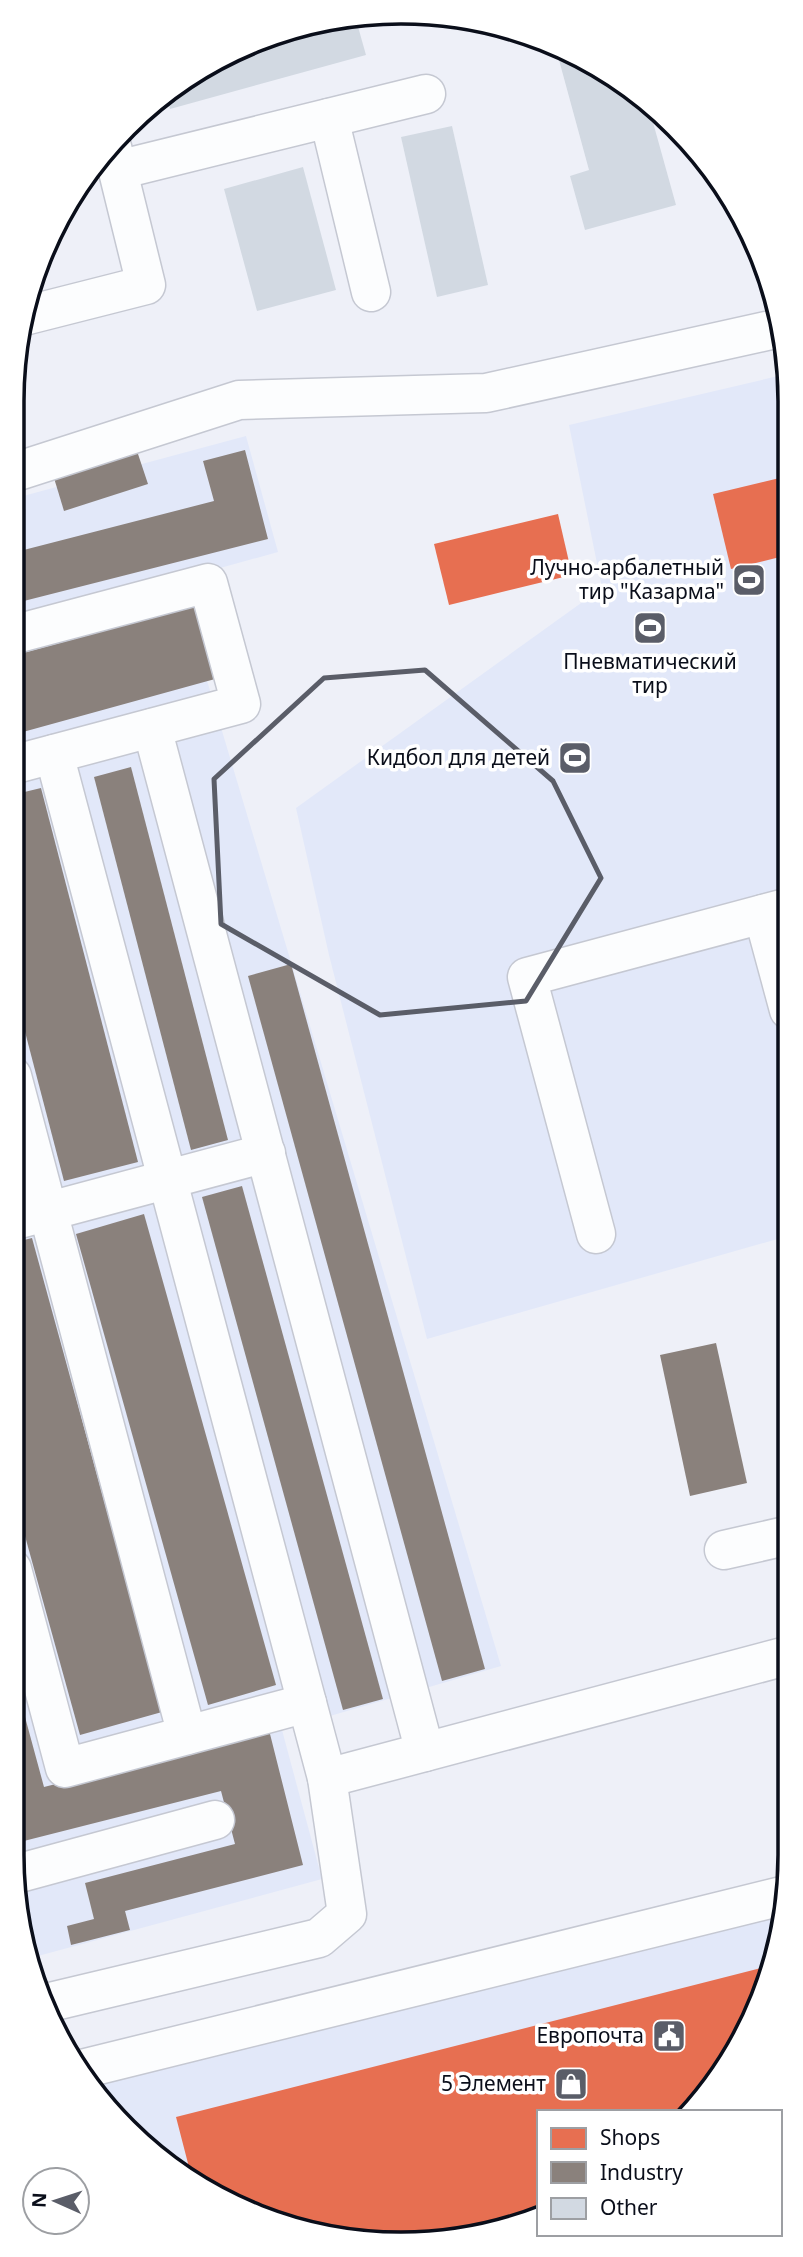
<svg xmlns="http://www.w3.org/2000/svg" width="803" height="2257" viewBox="0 0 803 2257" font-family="'Noto Sans',sans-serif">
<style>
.built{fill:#e2e8f9}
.shops{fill:#e76f51}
.industry{fill:#8a817c}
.building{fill:#d2d9e2}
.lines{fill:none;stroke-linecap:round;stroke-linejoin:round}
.minor-casing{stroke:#c5c8d2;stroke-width:41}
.minor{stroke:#fcfdfe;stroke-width:38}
.marked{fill:none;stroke:#5a5d68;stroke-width:5;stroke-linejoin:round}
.labels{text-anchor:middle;stroke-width:7;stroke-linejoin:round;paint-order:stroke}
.poi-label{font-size:21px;fill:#0a0e1a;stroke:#fff;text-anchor:end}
.rim{fill:none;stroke:#0a0e1a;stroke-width:3.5}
</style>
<rect width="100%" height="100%" fill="#eef0f8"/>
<!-- built -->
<g class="built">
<path d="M787 374 789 1273 781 1238 427 1339 329 955 296 808 602 588 569 425Z"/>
<path d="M246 436 278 552 177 580 501 1666 282 1730 322 1879 38 1956 12 1855V499Z"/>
<path d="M788 1876 778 1956 725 2072 685 2112H539L502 2232 351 2241 229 2204 109 2112 82 2069Z"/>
</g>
<!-- shops -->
<g class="shops">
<path d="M788 476V555L731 569 713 494Z"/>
<path d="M558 514 572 575 449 605 434 544Z"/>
<path d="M788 698V742H787L777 701Z"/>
<path d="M773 1965 725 2072 685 2112H539V2215L502 2232 351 2241 229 2204 191 2175 176 2117Z"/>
</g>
<!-- industry -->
<g class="industry">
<path d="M245 450 268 539 12 604V553L214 501 203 461Z"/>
<path d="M137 451 148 484 64 511 54 478Z"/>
<path d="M195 606 215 679 12 735V656Z"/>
<path d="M131 767 228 1140 191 1150 94 777Z"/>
<path d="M41 788 138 1162 64 1181 12 982V795Z"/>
<path d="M291 964 485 1669 442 1681 248 976Z"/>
<path d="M12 1159 22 1191 12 1194Z"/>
<path d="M242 1186 383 1699 343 1710 202 1197Z"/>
<path d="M144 1214 276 1685 208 1705 76 1234Z"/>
<path d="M32 1238 162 1712 80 1735 12 1489V1243Z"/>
<path d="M716 1343 747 1483 690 1496 660 1355Z"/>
<path d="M12 1669 44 1787 269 1730 303 1865 125 1911 130 1930 71 1945 67 1926 94 1919 85 1883 235 1844 221 1791 12 1844Z"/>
</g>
<!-- building -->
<g class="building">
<path d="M350 16H355L366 55 170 109 167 99 207 65Z"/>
<path d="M575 56 596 65 649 108 676 205 585 230 570 176 589 170 559 60Z"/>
<path d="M452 126 488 285 437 297 401 137Z"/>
<path d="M303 167 336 290 257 311 224 189Z"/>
</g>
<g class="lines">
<defs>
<g id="minor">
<path d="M329 118 371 292"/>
<path d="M118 170 426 94"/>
<path d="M24 316 146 285 112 147"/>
<path d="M12 473 239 400 486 393 780 328"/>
<path d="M12 635 208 583 241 704 12 765"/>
<path d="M152 728 425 1752"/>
<path d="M763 914 789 1010"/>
<path d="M12 1076 187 1735"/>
<path d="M12 1221 266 1153"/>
<path d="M596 1234 527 977 789 907"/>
<path d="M724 1550 790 1535"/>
<path d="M12 1569 65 1768 307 1703"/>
<path d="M327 1778 790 1655"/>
<path d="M16 1874 215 1820"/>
<path d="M42 2004 319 1938 347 1914 327 1778 54 754"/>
<path d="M82 2069 786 1895"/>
</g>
</defs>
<!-- minor casing -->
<use href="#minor" class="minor-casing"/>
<!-- minor -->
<use href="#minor" class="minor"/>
</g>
<!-- marked area -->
<path class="marked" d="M425 670 553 781 601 878 526 1001 380 1015 221 924 214 779 324 678Z"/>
<!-- icons -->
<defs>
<symbol id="stadium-square" viewBox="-11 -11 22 22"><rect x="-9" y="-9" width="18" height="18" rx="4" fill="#5a5d68" stroke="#fff"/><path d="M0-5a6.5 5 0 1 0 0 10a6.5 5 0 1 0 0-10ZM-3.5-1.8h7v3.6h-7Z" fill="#fff"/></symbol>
<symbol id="civic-square" viewBox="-11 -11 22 22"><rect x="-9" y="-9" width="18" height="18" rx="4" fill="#5a5d68" stroke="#fff"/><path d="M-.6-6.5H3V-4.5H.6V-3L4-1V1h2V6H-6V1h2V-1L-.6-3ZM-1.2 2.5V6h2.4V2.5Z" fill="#fff"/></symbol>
<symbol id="shop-square" viewBox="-11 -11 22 22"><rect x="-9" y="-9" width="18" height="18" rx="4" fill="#5a5d68" stroke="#fff"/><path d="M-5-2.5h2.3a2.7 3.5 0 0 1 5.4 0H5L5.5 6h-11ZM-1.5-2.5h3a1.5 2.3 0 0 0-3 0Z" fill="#fff"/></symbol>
</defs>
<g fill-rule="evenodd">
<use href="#stadium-square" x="730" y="561" width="38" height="38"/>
<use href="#stadium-square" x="631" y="609" width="38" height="38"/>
<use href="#stadium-square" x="556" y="739" width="38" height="38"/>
<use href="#civic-square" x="650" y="2017" width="38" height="38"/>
<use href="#shop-square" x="552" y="2065" width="38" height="38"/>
</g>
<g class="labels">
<!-- poi labels -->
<g class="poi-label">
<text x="724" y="575">Лучно-арбалетный<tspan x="724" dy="24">тир "Казарма"</tspan></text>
<text x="650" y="669" text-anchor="middle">Пневматический<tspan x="650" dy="24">тир</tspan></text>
<text x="550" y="765">Кидбол для детей</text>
<text x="644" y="2043">Европочта</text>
<text x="546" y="2091">5 Элемент</text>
</g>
</g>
<!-- crop -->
<path d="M0 0H803V2257H0ZM401 24H401A377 377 0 0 1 778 401V1855A377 377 0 0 1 401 2232H401A377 377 0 0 1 24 1855V401A377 377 0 0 1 401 24Z" fill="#fff" fill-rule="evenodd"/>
<path class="rim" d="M401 24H401A377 377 0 0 1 778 401V1855A377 377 0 0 1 401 2232H401A377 377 0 0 1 24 1855V401A377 377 0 0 1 401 24Z"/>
<!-- legend -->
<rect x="537" y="2110" width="245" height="126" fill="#ffffff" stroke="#9d9fa3" stroke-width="2"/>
<rect x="551" y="2128" width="35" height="21" fill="#e76f51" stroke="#9d9fa3" stroke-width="2"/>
<text x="600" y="2145" font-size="21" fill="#0a0e1a">Shops</text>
<rect x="551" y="2162" width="35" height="21" fill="#8a817c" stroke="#9d9fa3" stroke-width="2"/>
<text x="600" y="2180" font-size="21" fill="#0a0e1a">Industry</text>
<rect x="551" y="2198" width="35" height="21" fill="#d2d9e2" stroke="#9d9fa3" stroke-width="2"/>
<text x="600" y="2215" font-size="21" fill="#0a0e1a">Other</text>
<!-- north arrow -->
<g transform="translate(56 2201) rotate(273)"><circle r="33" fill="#ffffff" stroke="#9d9fa3" stroke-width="2"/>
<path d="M0-5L12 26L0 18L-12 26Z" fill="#5a5d68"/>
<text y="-10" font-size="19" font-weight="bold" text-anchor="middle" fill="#0a0e1a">N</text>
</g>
</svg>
